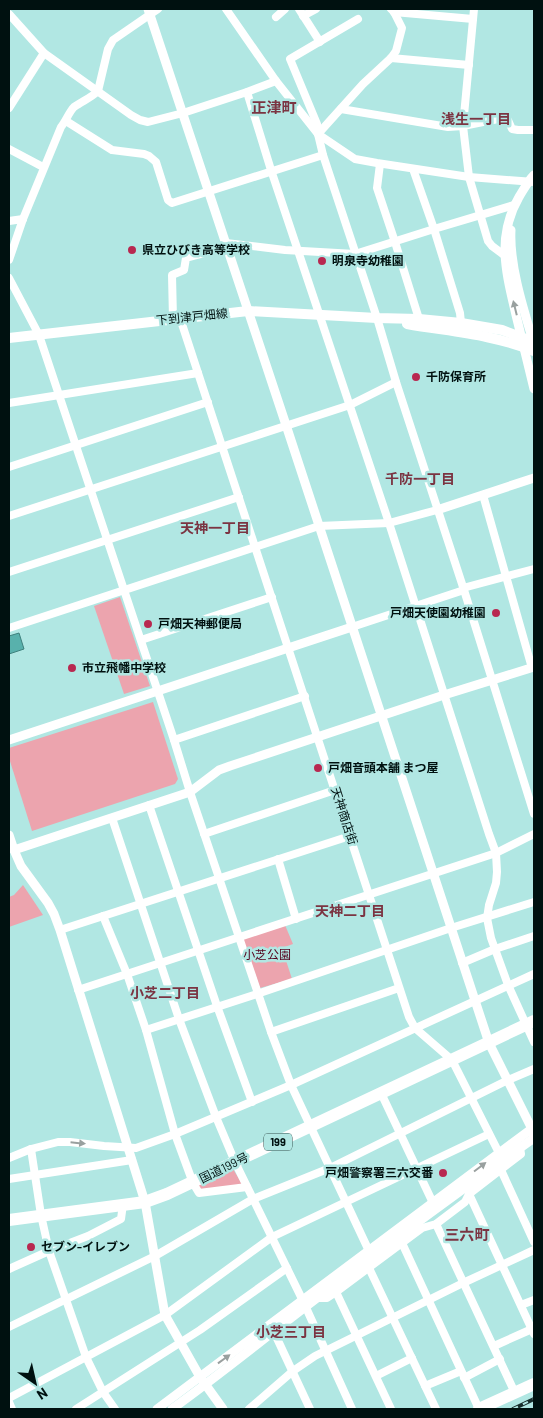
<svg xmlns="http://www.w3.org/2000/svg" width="543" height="1418" viewBox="0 0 543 1418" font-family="Barlow,'Noto Sans JP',sans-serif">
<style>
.green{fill:#eca4ae}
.water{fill:#58b1ac;stroke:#3e817d}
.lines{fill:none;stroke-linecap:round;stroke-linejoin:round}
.minor{stroke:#fff;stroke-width:8}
.tertiary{stroke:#fff;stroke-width:9}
.secondary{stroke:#fff;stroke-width:10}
.trunk{stroke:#fff;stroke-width:12}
.rail-casing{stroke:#182e2d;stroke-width:4}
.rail{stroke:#b1e7e3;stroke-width:2;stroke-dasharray:5.5;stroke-linecap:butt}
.oneway{fill:#99a09f}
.poi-dot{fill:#b82850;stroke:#b1e7e3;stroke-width:2}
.labels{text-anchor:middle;stroke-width:5;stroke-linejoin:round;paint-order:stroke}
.shield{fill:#b1e7e3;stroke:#35514f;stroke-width:1}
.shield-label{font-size:11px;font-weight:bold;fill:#001110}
.poi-label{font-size:12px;font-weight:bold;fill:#001110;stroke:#b1e7e3;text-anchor:start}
.street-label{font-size:12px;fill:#001110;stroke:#b1e7e3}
.park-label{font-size:12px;fill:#54001c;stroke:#b1e7e3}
.neighbourhood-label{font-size:14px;font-weight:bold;fill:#7b3442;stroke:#b1e7e3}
.quarter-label{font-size:15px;font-weight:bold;fill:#7b3442;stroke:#b1e7e3}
</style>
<rect width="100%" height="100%" fill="#b1e7e3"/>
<!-- green -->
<g class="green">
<path d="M120 597 150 686 124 694 94 606Z"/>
<path d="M153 702 178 779 175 784 32 831 9 758V748Z"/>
<path d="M23 885 43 915 9 927V897L14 895Z"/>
<path d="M285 925 293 944 282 948 292 979 260 988 243 939Z"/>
<path d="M233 1169 242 1184 202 1191 197 1185Z"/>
</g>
<!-- water -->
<path class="water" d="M19 633 24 649 9 654V636Z"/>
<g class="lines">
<!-- minor -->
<g class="minor">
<path d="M226 9 276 81 318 134 355 159 377 163 469 177 534 182"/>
<path d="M299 9 320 42"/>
<path d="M474 9 463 126 469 177 488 241 492 246 504 255"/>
<path d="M394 12 473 19"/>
<path d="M9 14 44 53 131 115 140 120 148 122 183 113 247 92 276 81"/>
<path d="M303 16 316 9"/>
<path d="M276 17 285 9"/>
<path d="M358 19 290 59 317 124 318 134 323 155 377 318 396 382 464 590 534 814"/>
<path d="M391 58 469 65"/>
<path d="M247 92 271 170 389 523 489 834 496 853 497 872 496 883 489 905 487 918 491 938 508 985 534 1042"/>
<path d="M9 108 44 53"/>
<path d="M341 109 448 127 463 126 503 118 508 120 512 129 518 130H534"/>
<path d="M66 121 112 150 144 154 149 156 156 162 168 200 172 203 323 155"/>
<path d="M318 134 363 84 391 58 396 51 402 28 394 12 391 9"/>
<path d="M9 149 43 167"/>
<path d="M380 164 377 188 395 242 419 319"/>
<path d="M413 169 434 229 460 313 461 323"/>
<path d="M9 221 23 219"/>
<path d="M226 243 285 250 355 254 434 229 514 205"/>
<path d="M9 260 23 219 61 127C66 121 69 112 74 107 82 101 91 98 98 91L108 49 113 40 158 9"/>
<path d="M9 278 39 335 174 740 190 792 271 1032 291 1085 369 1251"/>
<path d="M180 318 409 1017 415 1028 452 1060 499 1153"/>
<path d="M173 319 172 275 184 270 186 258 227 247"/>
<path d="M9 403 198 373"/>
<path d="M9 467 208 402"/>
<path d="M483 495 532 668"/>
<path d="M9 516 350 405 396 382"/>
<path d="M9 572 239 497"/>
<path d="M463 588 534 569"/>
<path d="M352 627 464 590"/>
<path d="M9 628 319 526 389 523 437 510"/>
<path d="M141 640 272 597"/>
<path d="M174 740 305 696"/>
<path d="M149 805 217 1006 252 1102"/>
<path d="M112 818 179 1019 216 1117 235 1162 303 1301 352 1409"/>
<path d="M204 834 335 790"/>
<path d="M278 859 296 919"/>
<path d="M103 916 127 974 146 1030 175 1134 193 1183 199 1193 247 1187"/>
<path d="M60 930 350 836"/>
<path d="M462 963 495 949 534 936"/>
<path d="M78 990 496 853 534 834"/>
<path d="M146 1030 257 994 451 928 534 902"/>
<path d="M271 1032 399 988"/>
<path d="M381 1093 433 1203"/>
<path d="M31 1149 41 1215 49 1251 86 1357 103 1392 115 1409"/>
<path d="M9 1158 31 1149 58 1142H70L104 1146 136 1148 175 1134 291 1085 534 974"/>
<path d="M501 1170 534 1242"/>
<path d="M9 1179 132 1160"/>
<path d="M469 1194 534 1334"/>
<path d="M436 1224 515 1393"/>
<path d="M402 1243 479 1409"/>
<path d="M369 1268 436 1409"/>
<path d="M9 1269 49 1251 88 1236 121 1219 123 1204"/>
<path d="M336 1292 391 1409"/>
<path d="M318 1298H327L336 1292 422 1228 436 1224 465 1202 469 1194 521 1154 520 1148"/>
<path d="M521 1305 534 1300"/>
<path d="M9 1327 155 1256 253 1199 330 1168 508 1080 534 1069"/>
<path d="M274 1332 310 1409"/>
<path d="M494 1346 532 1329"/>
<path d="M376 1376 412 1358"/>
<path d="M464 1378 500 1359"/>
<path d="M425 1386 461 1371"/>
<path d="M9 1398 165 1315 272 1237 489 1134"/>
<path d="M9 1402 12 1409"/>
<path d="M76 1409 200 1330 287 1268"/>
<path d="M249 1409 293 1371 315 1356 463 1283 534 1250"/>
</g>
<!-- tertiary -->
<g class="tertiary">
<path d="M148 9 286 425 489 1043 532 1129 534 1139"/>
<path d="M534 175C528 181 524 189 519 197 496 237 506 272 516 315 522 340 528 364 534 389"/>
<path d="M511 230C509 265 524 311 534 344"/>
<path d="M437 510 534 478"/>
<path d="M9 740 352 627"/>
<path d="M9 835 14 850 21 866 48 903 54 914 60 930 145 1202 165 1315 200 1377 223 1409"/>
<path d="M14 850 190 792 219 770 230 766 444 695 534 667"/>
<path d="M157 1409 534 1127"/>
<path d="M172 1409C218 1376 262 1340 308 1305 382 1248 458 1192 534 1138"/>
</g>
<!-- secondary -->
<g class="secondary">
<path d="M407 324C452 332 491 334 534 351"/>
<path d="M9 338 248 311 377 318 419 319 461 323 502 330 534 342"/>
</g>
<!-- trunk -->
<g class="trunk">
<path d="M9 1220 145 1202 167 1194 311 1126 534 1021"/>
<path d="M479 1409 534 1384"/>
</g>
<defs>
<path id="rail" d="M513 1409 534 1399"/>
</defs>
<!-- rail casing -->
<use href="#rail" class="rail-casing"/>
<!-- rail -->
<use href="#rail" class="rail"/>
</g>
<!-- one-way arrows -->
<defs><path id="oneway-solid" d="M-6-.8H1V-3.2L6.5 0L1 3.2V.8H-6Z" transform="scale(1.25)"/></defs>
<g class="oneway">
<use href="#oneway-solid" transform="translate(515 308) rotate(-104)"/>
<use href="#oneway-solid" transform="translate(78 1143) rotate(6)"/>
<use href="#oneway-solid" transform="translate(480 1167) rotate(-37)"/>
<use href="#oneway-solid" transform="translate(224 1359) rotate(-36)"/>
</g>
<!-- markers -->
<g class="poi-dot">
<circle cx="132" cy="250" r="5"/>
<circle cx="322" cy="261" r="5"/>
<circle cx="416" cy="377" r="5"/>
<circle cx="496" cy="613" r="5"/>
<circle cx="148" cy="624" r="5"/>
<circle cx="72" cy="668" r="5"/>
<circle cx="318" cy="768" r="5"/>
<circle cx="443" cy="1173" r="5"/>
<circle cx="31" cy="1247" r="5"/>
</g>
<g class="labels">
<!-- shield labels -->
<rect class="shield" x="264" y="1133.5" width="28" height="17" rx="4"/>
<g class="shield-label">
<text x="278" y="1146">199</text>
</g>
<!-- poi labels -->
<g class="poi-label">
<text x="142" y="254">県立ひびき高等学校</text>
<text x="332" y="265">明泉寺幼稚園</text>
<text x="426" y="381">千防保育所</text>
<text x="486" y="617" text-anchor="end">戸畑天使園幼稚園</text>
<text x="158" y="628">戸畑天神郵便局</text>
<text x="82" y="672">市立飛幡中学校</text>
<text x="328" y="772">戸畑音頭本舗 まつ屋</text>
<text x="433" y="1177" text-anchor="end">戸畑警察署三六交番</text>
<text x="41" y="1251">セブン-イレブン</text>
</g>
<!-- street labels -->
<g class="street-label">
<text transform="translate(192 317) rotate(-6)" y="4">下到津戸畑線</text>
<text transform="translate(344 816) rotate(72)" y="4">天神商店街</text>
<text transform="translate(224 1168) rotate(-26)" y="4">国道199号</text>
</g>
<!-- park labels -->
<g class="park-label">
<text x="267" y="959">小芝公園</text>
</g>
<!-- neighbourhood labels -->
<g class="neighbourhood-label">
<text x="476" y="124">浅生一丁目</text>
<text x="420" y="484">千防一丁目</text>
<text x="215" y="533">天神一丁目</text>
<text x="350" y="916">天神二丁目</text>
<text x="165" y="998">小芝二丁目</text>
<text x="291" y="1337">小芝三丁目</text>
</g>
<!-- quarter labels -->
<g class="quarter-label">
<text x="274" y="113">正津町</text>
<text x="467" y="1240">三六町</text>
</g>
</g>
<!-- border -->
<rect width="543" height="1418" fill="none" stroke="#001110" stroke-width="20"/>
<!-- north arrow -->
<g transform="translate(35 1383) rotate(146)" stroke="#b1e7e3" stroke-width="4" paint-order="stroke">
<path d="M0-4L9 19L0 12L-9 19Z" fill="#001110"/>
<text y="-8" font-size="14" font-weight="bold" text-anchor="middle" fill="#001110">N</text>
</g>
</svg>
